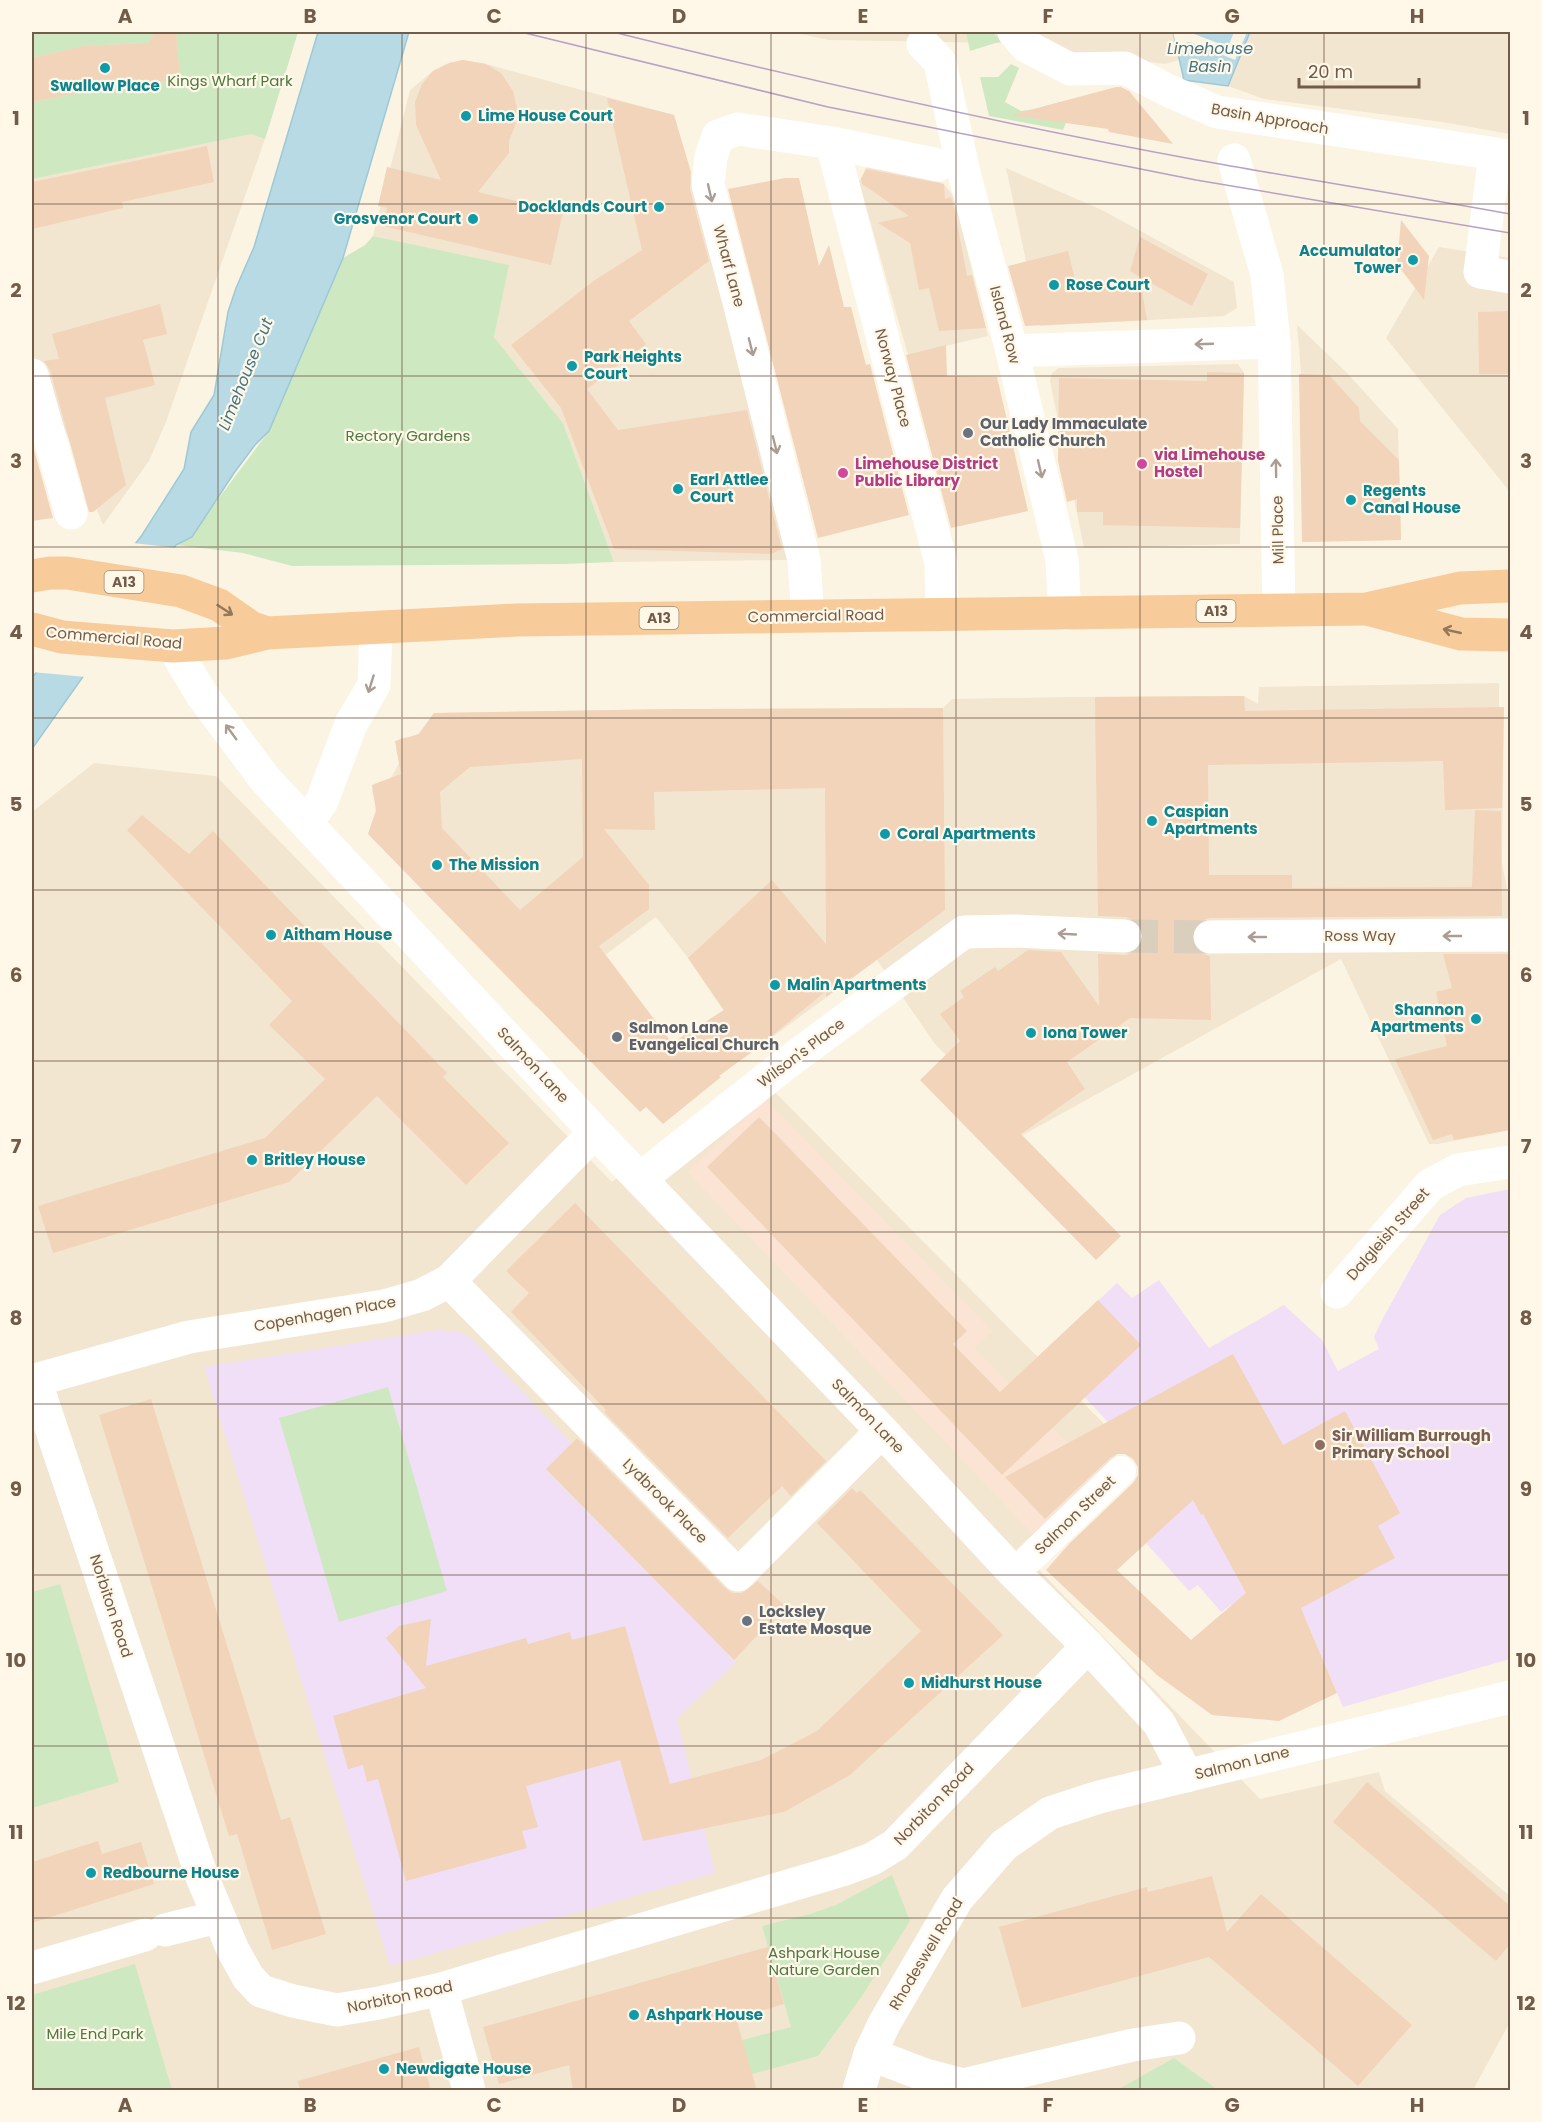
<svg xmlns="http://www.w3.org/2000/svg" width="1542" height="2122" viewBox="0 0 1542 2122" font-family="Poppins,sans-serif">
<style>
.residential{fill:#f3e6d0}
.commercial{fill:#fce4d5}
.education{fill:#f1dff8}
.green{fill:#cee9c1}
.water{fill:#b7dae5;stroke:#9dc9d6;stroke-width:1.5}
.pier{fill:#fcf4e2}
.building{fill:#f1d4ba;fill-rule:evenodd}
.lines{fill:none;stroke-linecap:round;stroke-linejoin:round}
.minor-tunnel{stroke:#dacebc;stroke-width:33;stroke-dasharray:33 16;stroke-linecap:butt}
.pedestrian{stroke:#fff;stroke-width:30}
.minor{stroke:#fff;stroke-width:33}
.tertiary{stroke:#fff;stroke-width:33}
.trunk{stroke:#f8cc9a;stroke-width:33}
.tram{stroke:#b7a1c4;stroke-width:1.5}
.oneway{stroke:#ab9d92}
.oneway2{stroke:#94775d}
.grid{fill:none;stroke:#735b49;stroke-width:1.5;stroke-opacity:0.55}
.culture-dot{fill:#0f9aa8;stroke:#fff8e8;stroke-width:2}
.worship-dot{fill:#6b7280;stroke:#fff8e8;stroke-width:2}
.hotel-dot{fill:#d1479c;stroke:#fff8e8;stroke-width:2}
.education-dot{fill:#8d6e63;stroke:#fff8e8;stroke-width:2}
.labels{text-anchor:middle;stroke-width:4.5;stroke-linejoin:round;paint-order:stroke}
.shield{fill:#fff8e8;stroke:#9d8a79;stroke-width:1.5}
.shield-label{font-size:14px;font-weight:bold;fill:#735b49}
.park-label{font-size:15px;fill:#4d7841;stroke:#fff8e8}
.culture-label{font-size:15px;font-weight:bold;fill:#0d838f;stroke:#fff8e8;text-anchor:start}
.street-label{font-size:15px;fill:#735b49;stroke:#fff8e8}
.worship-label{font-size:15px;font-weight:bold;fill:#5b616d;stroke:#fff8e8;text-anchor:start}
.hotel-label{font-size:15px;font-weight:bold;fill:#b23c85;stroke:#fff8e8;text-anchor:start}
.education-label{font-size:15px;font-weight:bold;fill:#785e54;stroke:#fff8e8;text-anchor:start}
.water-label{font-size:16px;font-style:italic;fill:#437586;stroke:#fff8e8}
.neatline{fill:none;stroke:#735b49;stroke-width:2}
.grid-label{font-size:20px;text-anchor:middle;font-weight:bold;fill:#735b49}
</style>
<rect width="100%" height="100%" fill="#fcf4e2"/>
<!-- residential -->
<g class="residential">
<path d="M32 32H298L265 139 166 422 149 461 103 525 48 387 32 391Z"/>
<path d="M792 32H1173L1179 60 1165 64 1000 43 828 40Z"/>
<path d="M1250 32H1510V134L1442 122 1264 99 1228 86Z"/>
<path d="M463 60 486 64 674 115 792 560 614 562 563 423 494 337 508 266 373 236 410 90 433 71 449 63Z"/>
<path d="M872 156 944 184 954 197 988 336 908 355 859 182Z"/>
<path d="M1006 168 1102 210 1234 282 1237 308 1224 316 1040 326Z"/>
<path d="M1439 247 1510 258V492L1386 338Z"/>
<path d="M1297 325 1347 373 1398 429 1401 540 1302 542 1301 373Z"/>
<path d="M1238 364 1244 373 1240 544 1084 548 1050 381 1052 373 1059 368Z"/>
<path d="M1499 683V707H1504L1502 864 1510 901V1130L1438 1144H1429L1341 959 1023 1135 935 1044 877 960 744 1058 723 1010 688 958 656 917 536 1007 368 834 379 800 373 796 372 790 375 784 382 781 388 783 402 758 397 754 396 745 399 739 407 737 413 741 434 713 665 709 943 708 952 699 1067 697 1244 696 1258 704 1259 687Z"/>
<path d="M94 763 216 776 612 1182 753 1070 1126 1446 1019 1549 1260 1799 1379 1772 1385 1791 1510 1896V2022L1473 2090H32V812Z"/>
</g>
<!-- commercial -->
<path class="commercial" d="M765 1099 992 1331 974 1348 1098 1474 1034 1535 688 1172Z"/>
<!-- education -->
<g class="education">
<path d="M1510 1189V1659L1343 1707 1305 1617 1237 1618 1231 1605 1221 1612 1198 1585 1189 1591 1146 1543 1174 1517 1152 1470 1093 1406 1041 1354 1117 1283 1132 1298 1159 1280 1209 1348 1284 1305 1322 1340 1338 1371 1379 1349 1374 1337 1382 1320 1440 1215 1466 1198Z"/>
<path d="M438 1330 460 1332 472 1339 572 1444 546 1470 736 1662 677 1719 715 1873 390 1966 204 1367Z"/>
</g>
<!-- green -->
<g class="green">
<path d="M32 32H156L148 43 83 46 32 58Z"/>
<path d="M176 32H298L265 139 251 134 32 179V102L91 91 180 79Z"/>
<path d="M966 32H992L1002 41 970 51Z"/>
<path d="M1011 64 1019 68 1005 102 1021 111 1036 109 1060 102 1066 123 1063 130 989 116 980 77H998Z"/>
<path d="M373 236 509 265 494 337 563 423 614 562 565 564 292 566 243 553 176 545 192 537 210 510 269 431 343 258 365 245Z"/>
<path d="M388 1387 447 1591 339 1622 279 1418Z"/>
<path d="M60 1584 119 1782 32 1808V1592Z"/>
<path d="M892 1875 910 1921 860 1999 818 2056 749 2075 739 2041 791 2027 762 1926 810 1914 836 1905Z"/>
<path d="M135 1964 172 2090H32V1995Z"/>
<path d="M1174 2058 1218 2090H1117Z"/>
</g>
<!-- water -->
<g class="water">
<path d="M318 32H409L343 258 269 431 255 445 234 473 192 537 176 545 32 749V678L142 535 184 469 191 432 214 395 228 312 236 288 254 247Z"/>
<path d="M1173 32H1250L1228 86 1184 80Z"/>
</g>
<!-- pier -->
<g class="pier">
<path d="M1173 32H1189L1228 47 1234 32H1247L1235 60 1190 42 1176 45Z"/>
<path d="M133 543 177 548 86 677 32 672Z"/>
</g>
<!-- building -->
<g class="building">
<path d="M156 32H176L180 79 91 91 32 102V58L83 46 148 43Z"/>
<path d="M463 60 486 64 501 73 513 91 517 108 515 126 509 141V153L478 192 563 212 551 265 383 226 387 208 378 206 387 167 441 180 416 125 415 102 422 84 433 71 449 63Z"/>
<path d="M1116 87H1121L1129 91 1173 144 1109 132 1108 129 1011 115Z"/>
<path d="M607 98 674 115 691 172 690 190 709 261 629 321 646 344 587 389 618 430 747 410 782 549 771 554 614 549 561 408 511 345 595 280 642 250Z"/>
<path d="M207 146 214 182 122 202 123 208 32 229V182Z"/>
<path d="M866 169 944 184 945 199 951 197 954 207 967 276 972 275 986 328 939 331 929 288 919 290 910 243 878 223 909 216 862 184 861 179Z"/>
<path d="M785 178H799L819 266 829 245 844 307H851L866 365 870 364 909 515 818 538 728 189Z"/>
<path d="M1401 220 1429 256 1424 300 1397 264Z"/>
<path d="M1140 237 1208 274 1192 306 1130 271Z"/>
<path d="M1068 251 1078 291 1140 279 1147 320 1025 326 1008 266Z"/>
<path d="M160 304 167 334 143 340 155 385 105 398 126 485 93 512H89L50 370 44 361 59 359 52 334Z"/>
<path d="M1510 311V374H1479L1478 312Z"/>
<path d="M946 345 947 376 997 377 1028 511 951 528 906 355Z"/>
<path d="M1207 372 1244 373 1240 528 1103 525V512H1077V499L1067 502 1058 461 1059 378 1207 381Z"/>
<path d="M1299 374 1329 375 1359 408 1360 421 1399 460 1401 540 1302 542Z"/>
<path d="M32 442 53 518 32 521Z"/>
<path d="M1244 696 1245 711 1504 707 1502 808 1445 810 1443 761 1208 765 1209 875H1292V888L1472 887 1475 810 1501 811 1502 916 1210 918 1200 921 1193 928 1191 938 1194 947 1200 953 1210 956 1211 1020 1130 1018 1067 1062 1085 1089 1021 1134 1121 1236 1096 1260 920 1080 960 1041 940 1014 964 997 960 991 995 967 998 971 1028 950 1061 952 1099 1006 1098 954 1125 955 1134 952 1141 946 1144 937 1142 928 1136 921 1126 917 1098 916 1095 697Z"/>
<path d="M943 708 945 910 826 997V991L756 1049 719 1076 721 1077 663 1124 646 1107 640 1112 368 834 376 811 372 785 401 774 395 741 419 734 434 713 680 709ZM582 759 583 857 520 910 442 828 440 792 470 767ZM825 788 826 944 772 880 688 958 724 1010 672 1043 599 946 649 909V885L604 829 655 830 654 792Z"/>
<path d="M142 815 189 854 213 831 447 1073 443 1077 509 1143 466 1185 377 1096 289 1182 53 1253 38 1206 265 1138 325 1079 269 1025 292 1001 127 830Z"/>
<path d="M1443 954H1510V1130L1454 1140 1452 1134 1433 1140 1395 1059 1447 1046 1436 992 1452 988Z"/>
<path d="M759 1117 967 1331 953 1344 1000 1392 1098 1300 1141 1345 1002 1475 707 1167Z"/>
<path d="M575 1203 826 1461 791 1496 782 1486 728 1538 604 1412 606 1410 511 1312 529 1293 506 1271Z"/>
<path d="M1233 1354 1283 1445 1345 1411 1400 1513 1378 1526 1395 1558 1301 1608 1337 1693 1279 1721 1212 1715 1157 1675 1046 1570 1069 1544 1133 1483 1138 1475V1467L1133 1459 1125 1454H1117L1110 1458 1045 1519 1005 1477ZM1193 1500 1201 1515 1203 1514 1246 1593 1191 1640 1117 1570Z"/>
<path d="M151 1399 281 1820 290 1817 326 1934 272 1950 237 1834 229 1836 99 1415Z"/>
<path d="M577 1438 725 1588 732 1593H742L758 1581 785 1606 734 1660 546 1469Z"/>
<path d="M852 1488 857 1493 860 1490 1003 1635 850 1775 784 1812 643 1841 620 1760 526 1786 538 1827 522 1831 527 1848 406 1881 378 1779 367 1782 363 1765 348 1769 333 1716 426 1688 386 1638 399 1626 431 1619 426 1666 526 1638 528 1644 570 1632 572 1640 625 1626 670 1784 761 1760 817 1731 921 1631 817 1523Z"/>
<path d="M1367 1782 1510 1906V1944L1496 1961 1333 1822Z"/>
<path d="M98 1841 102 1854 141 1842 154 1884 32 1923V1862Z"/>
<path d="M1212 1876 1227 1932 1261 1894 1412 2025 1358 2086 1209 1957 1022 2008 999 1927 1147 1887 1148 1892Z"/>
<path d="M768 1947 784 2004 736 2018 757 2091H573L569 2065 499 2084 483 2027Z"/>
<path d="M419 2047 431 2091H300L298 2081Z"/>
</g>
<g class="lines">
<!-- minor-tunnel -->
<path class="minor-tunnel" d="M1125 936 1210 937"/>
<!-- pedestrian -->
<path class="pedestrian" d="M1029 1559 1121 1471"/>
<!-- minor -->
<g class="minor">
<path d="M1014 32 1026 46 1070 69 1125 68 1165 89 1217 112 1510 156"/>
<path d="M923 44 940 62 964 173 1012 351 1062 560 1065 614"/>
<path d="M832 143 941 563 942 615"/>
<path d="M1495 154 1480 272 1510 277"/>
<path d="M1234 160 1267 275 1274 342"/>
<path d="M1012 351 1274 342 1279 610"/>
<path d="M32 375 71 513"/>
<path d="M808 616 804 560 740 306 708 185 711 157 718 136 738 129 832 143 938 165"/>
<path d="M173 646 202 695 265 779 595 1132 882 1431 1014 1573 1088 1646 1159 1723 1187 1776"/>
<path d="M307 823 322 801 351 724 374 685 376 627"/>
<path d="M1210 937 1510 935"/>
<path d="M640 1179 784 1065 964 932 1014 931 1125 936"/>
<path d="M449 1281 738 1575 882 1431"/>
<path d="M1337 1292 1430 1185 1458 1170 1510 1162"/>
<path d="M35 1380 202 1877 233 1950 248 1977 261 1991 293 2001 337 2010 379 2003 441 1989 842 1870 872 1859 895 1845 1088 1646"/>
<path d="M32 1381 189 1337 384 1306 422 1295 449 1281 595 1132"/>
<path d="M165 1930 218 1917"/>
<path d="M32 1968 145 1935"/>
<path d="M441 1989 469 2090"/>
<path d="M870 2054 925 2075 963 2085 1133 2045 1179 2038"/>
</g>
<!-- tertiary -->
<path class="tertiary" d="M859 2090 870 2054 884 2024 957 1899 1004 1845 1050 1813 1099 1797 1510 1697"/>
<!-- trunk -->
<g class="trunk">
<path d="M32 576 50 573H67L181 591 219 605 252 628 267 633"/>
<path d="M1371 610 1461 634 1510 635"/>
<path d="M32 629 62 637 173 646 226 643 267 633 517 620 1366 609 1460 588 1510 586"/>
</g>
<!-- tram -->
<g class="tram">
<path d="M521 32 828 107 1196 180 1510 233"/>
<path d="M613 32C806 80 1001 124 1197 160 1302 179 1406 195 1510 214"/>
</g>
</g>
<!-- one-way arrows -->
<defs><path id="oneway-shaft" d="M-6 0H5M1.5-3L5.5 0L1.5 3" fill="none" stroke-width="1.6" stroke-linecap="round" stroke-linejoin="round" transform="scale(1.5)"/></defs>
<g class="oneway">
<use href="#oneway-shaft" transform="translate(710 193) rotate(77)"/>
<use href="#oneway-shaft" transform="translate(1204 344) rotate(178)"/>
<use href="#oneway-shaft" transform="translate(751 347) rotate(76)"/>
<use href="#oneway-shaft" transform="translate(775 445) rotate(76)"/>
<use href="#oneway-shaft" transform="translate(1276 468) rotate(-91)"/>
<use href="#oneway-shaft" transform="translate(1040 469) rotate(77)"/>
<use href="#oneway-shaft" transform="translate(371 684) rotate(107)"/>
<use href="#oneway-shaft" transform="translate(231 732) rotate(-126)"/>
<use href="#oneway-shaft" transform="translate(1067 934) rotate(-177)"/>
<use href="#oneway-shaft" transform="translate(1452 936) rotate(180)"/>
<use href="#oneway-shaft" transform="translate(1257 937) rotate(180)"/>
</g>
<g class="oneway2">
<use href="#oneway-shaft" transform="translate(225 610) rotate(33)"/>
<use href="#oneway-shaft" transform="translate(1452 631) rotate(-167)"/>
</g>
<!-- grid -->
<path class="grid" d="M218 32V2090M402 32V2090M586 32V2090M771 32V2090M956 32V2090M1140 32V2090M1324 32V2090M32 204H1510M32 376H1510M32 547H1510M32 718H1510M32 890H1510M32 1061H1510M32 1232H1510M32 1404H1510M32 1575H1510M32 1746H1510M32 1918H1510"/>
<!-- markers -->
<g class="culture-dot">
<circle cx="105" cy="68" r="6"/>
<circle cx="466" cy="116" r="6"/>
<circle cx="659" cy="207" r="6"/>
<circle cx="473" cy="219" r="6"/>
<circle cx="1413" cy="260" r="6"/>
<circle cx="1054" cy="285" r="6"/>
<circle cx="572" cy="366" r="6"/>
<circle cx="678" cy="489" r="6"/>
<circle cx="1351" cy="500" r="6"/>
<circle cx="1152" cy="821" r="6"/>
<circle cx="885" cy="834" r="6"/>
<circle cx="437" cy="865" r="6"/>
<circle cx="271" cy="935" r="6"/>
<circle cx="775" cy="985" r="6"/>
<circle cx="1476" cy="1019" r="6"/>
<circle cx="1031" cy="1033" r="6"/>
<circle cx="252" cy="1160" r="6"/>
<circle cx="909" cy="1683" r="6"/>
<circle cx="91" cy="1873" r="6"/>
<circle cx="634" cy="2015" r="6"/>
<circle cx="384" cy="2069" r="6"/>
</g>
<g class="worship-dot">
<circle cx="968" cy="433" r="6"/>
<circle cx="617" cy="1037" r="6"/>
<circle cx="747" cy="1621" r="6"/>
</g>
<g class="hotel-dot">
<circle cx="1142" cy="464" r="6"/>
<circle cx="843" cy="473" r="6"/>
</g>
<circle class="education-dot" cx="1320" cy="1445" r="6"/>
<g class="labels">
<!-- shield labels -->
<g class="shield">
<rect x="104.5" y="571" width="39" height="22" rx="4.5"/>
<rect x="1196.5" y="600" width="39" height="22" rx="4.5"/>
<rect x="639.5" y="607" width="39" height="22" rx="4.5"/>
</g>
<g class="shield-label">
<text x="124" y="587">A13</text>
<text x="1216" y="616">A13</text>
<text x="659" y="623">A13</text>
</g>
<!-- park labels -->
<g class="park-label">
<text x="230" y="86">Kings Wharf Park</text>
<text x="408" y="441">Rectory Gardens</text>
<text x="824" y="1958">Ashpark House<tspan x="824" dy="17">Nature Garden</tspan></text>
<text x="95" y="2039">Mile End Park</text>
</g>
<!-- culture labels -->
<g class="culture-label">
<text x="105" y="91" text-anchor="middle">Swallow Place</text>
<text x="478" y="121">Lime House Court</text>
<text x="647" y="212" text-anchor="end">Docklands Court</text>
<text x="461" y="224" text-anchor="end">Grosvenor Court</text>
<text x="1401" y="256" text-anchor="end">Accumulator<tspan x="1401" dy="17">Tower</tspan></text>
<text x="1066" y="290">Rose Court</text>
<text x="584" y="362">Park Heights<tspan x="584" dy="17">Court</tspan></text>
<text x="690" y="485">Earl Attlee<tspan x="690" dy="17">Court</tspan></text>
<text x="1363" y="496">Regents<tspan x="1363" dy="17">Canal House</tspan></text>
<text x="1164" y="817">Caspian<tspan x="1164" dy="17">Apartments</tspan></text>
<text x="897" y="839">Coral Apartments</text>
<text x="449" y="870">The Mission</text>
<text x="283" y="940">Aitham House</text>
<text x="787" y="990">Malin Apartments</text>
<text x="1464" y="1015" text-anchor="end">Shannon<tspan x="1464" dy="17">Apartments</tspan></text>
<text x="1043" y="1038">Iona Tower</text>
<text x="264" y="1165">Britley House</text>
<text x="921" y="1688">Midhurst House</text>
<text x="103" y="1878">Redbourne House</text>
<text x="646" y="2020">Ashpark House</text>
<text x="396" y="2074">Newdigate House</text>
</g>
<!-- street labels -->
<g class="street-label">
<text transform="translate(1270 119) rotate(10)" y="5">Basin Approach</text>
<text transform="translate(729 266) rotate(75)" y="5">Wharf Lane</text>
<text transform="translate(1005 325) rotate(75)" y="5">Island Row</text>
<text transform="translate(893 378) rotate(75)" y="5">Norway Place</text>
<text transform="translate(1278 530) rotate(-91)" y="5">Mill Place</text>
<text transform="translate(816 616) rotate(-1)" y="5">Commercial Road</text>
<text transform="translate(114 638) rotate(5)" y="5">Commercial Road</text>
<text x="1360" y="941">Ross Way</text>
<text transform="translate(801 1053) rotate(-37)" y="5">Wilson's Place</text>
<text transform="translate(533 1065) rotate(47)" y="5">Salmon Lane</text>
<text transform="translate(1388 1234) rotate(-49)" y="5">Dalgleish Street</text>
<text transform="translate(325 1314) rotate(-10)" y="5">Copenhagen Place</text>
<text transform="translate(868 1416) rotate(46)" y="5">Salmon Lane</text>
<text transform="translate(665 1501) rotate(45)" y="5">Lydbrook Place</text>
<text transform="translate(1075 1515) rotate(-44)" y="5">Salmon Street</text>
<text transform="translate(111 1606) rotate(72)" y="5">Norbiton Road</text>
<text transform="translate(1242 1763) rotate(-14)" y="5">Salmon Lane</text>
<text transform="translate(934 1804) rotate(-46)" y="5">Norbiton Road</text>
<text transform="translate(926 1954) rotate(-59)" y="5">Rhodeswell Road</text>
<text transform="translate(400 1997) rotate(-12)" y="5">Norbiton Road</text>
</g>
<!-- worship labels -->
<g class="worship-label">
<text x="980" y="429">Our Lady Immaculate<tspan x="980" dy="17">Catholic Church</tspan></text>
<text x="629" y="1033">Salmon Lane<tspan x="629" dy="17">Evangelical Church</tspan></text>
<text x="759" y="1617">Locksley<tspan x="759" dy="17">Estate Mosque</tspan></text>
</g>
<!-- hotel labels -->
<g class="hotel-label">
<text x="1154" y="460">via Limehouse<tspan x="1154" dy="17">Hostel</tspan></text>
<text x="855" y="469">Limehouse District<tspan x="855" dy="17">Public Library</tspan></text>
</g>
<!-- education labels -->
<g class="education-label">
<text x="1332" y="1441">Sir William Burrough<tspan x="1332" dy="17">Primary School</tspan></text>
</g>
<!-- water labels -->
<g class="water-label">
<text x="1210" y="54">Limehouse<tspan x="1210" dy="18">Basin</tspan></text>
<text transform="translate(245 374) rotate(-68)" y="6">Limehouse Cut</text>
</g>
</g>
<!-- border -->
<rect width="1542" height="2122" fill="none" stroke="#fff8e8" stroke-width="66"/>
<!-- scale -->
<path d="M1299 78v9h120v-9" fill="none" stroke="#735b49" stroke-width="3"/>
<text x="1308" y="78" font-size="18" fill="#735b49" stroke="#fff8e8" stroke-width="4.5" paint-order="stroke">20 m</text>
<rect x="33" y="33" width="1476" height="2056" class="neatline"/>
<g class="grid-label">
<text x="125" y="23">A</text>
<text x="310" y="23">B</text>
<text x="494" y="23">C</text>
<text x="679" y="23">D</text>
<text x="863" y="23">E</text>
<text x="1048" y="23">F</text>
<text x="1232" y="23">G</text>
<text x="1417" y="23">H</text>
<text x="16" y="125">1</text>
<text x="1526" y="125">1</text>
<text x="16" y="297">2</text>
<text x="1526" y="297">2</text>
<text x="16" y="468">3</text>
<text x="1526" y="468">3</text>
<text x="16" y="639">4</text>
<text x="1526" y="639">4</text>
<text x="16" y="811">5</text>
<text x="1526" y="811">5</text>
<text x="16" y="982">6</text>
<text x="1526" y="982">6</text>
<text x="16" y="1153">7</text>
<text x="1526" y="1153">7</text>
<text x="16" y="1325">8</text>
<text x="1526" y="1325">8</text>
<text x="16" y="1496">9</text>
<text x="1526" y="1496">9</text>
<text x="16" y="1667">10</text>
<text x="1526" y="1667">10</text>
<text x="16" y="1839">11</text>
<text x="1526" y="1839">11</text>
<text x="16" y="2010">12</text>
<text x="1526" y="2010">12</text>
<text x="125" y="2112">A</text>
<text x="310" y="2112">B</text>
<text x="494" y="2112">C</text>
<text x="679" y="2112">D</text>
<text x="863" y="2112">E</text>
<text x="1048" y="2112">F</text>
<text x="1232" y="2112">G</text>
<text x="1417" y="2112">H</text>
</g>
</svg>
